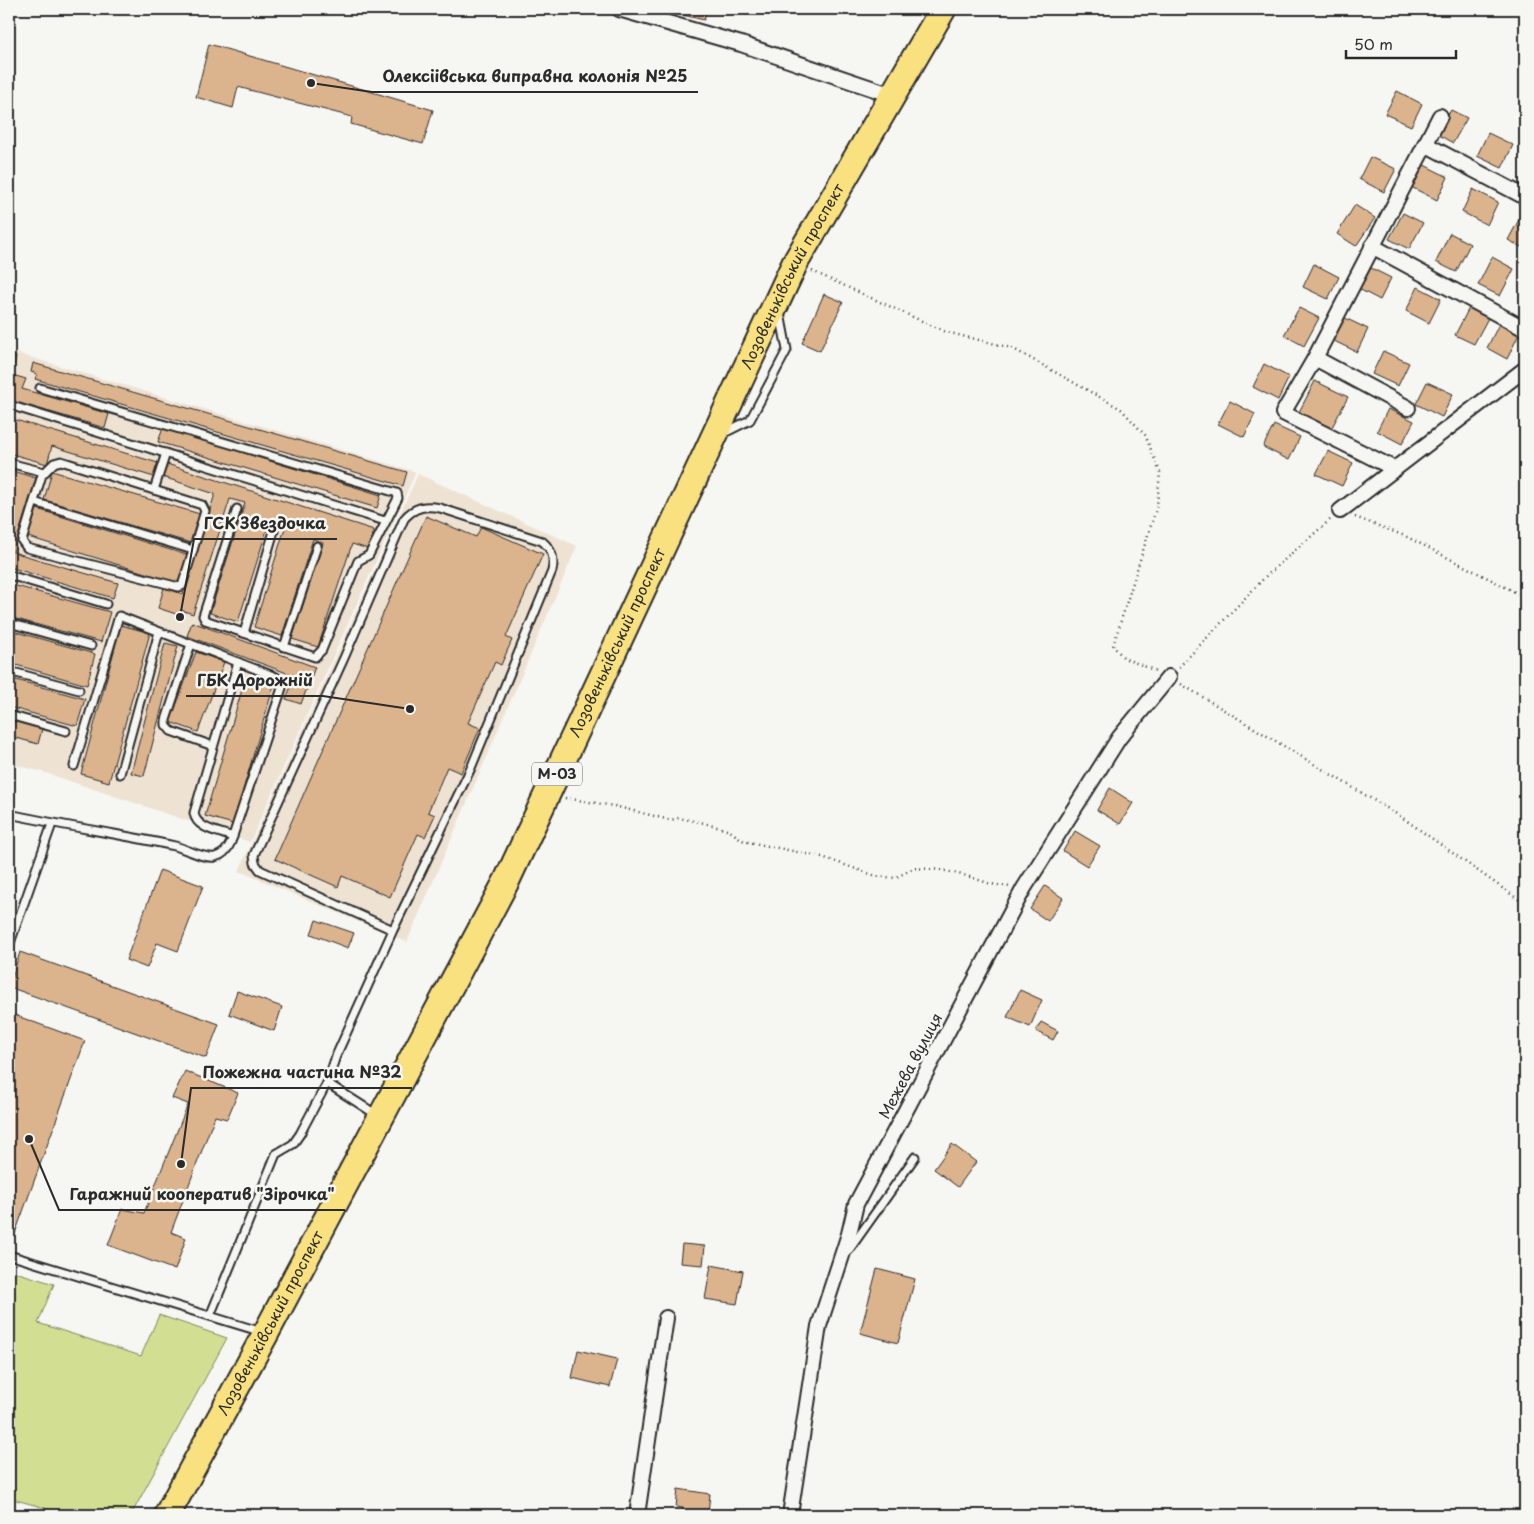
<svg xmlns="http://www.w3.org/2000/svg" width="1534" height="1524" viewBox="0 0 1534 1524" font-family="'Playpen Sans',sans-serif">
<style>
.built{fill:#eee2d3}
.green{fill:#d2df93;stroke:#7e855f}
.building{fill:#dbb38c;stroke:#2b2b2b}
.lines{fill:none;stroke-linecap:round;stroke-linejoin:round}
.lane-casing{stroke:#2b2b2b;stroke-width:11}
.street-casing{stroke:#2b2b2b;stroke-width:18}
.highway-casing{stroke:#2b2b2b;stroke-width:29}
.path{stroke:#2b2b2b;stroke-width:2.5;stroke-dasharray:1 4;stroke-linecap:butt}
.lane{stroke:#f6f6f2;stroke-width:7}
.street{stroke:#f6f6f2;stroke-width:14}
.highway{stroke:#fae180;stroke-width:25}
.labels{text-anchor:middle;stroke-width:5;stroke-linejoin:round;paint-order:stroke}
.shield{fill:#f6f6f2;stroke:#686867;stroke-width:1}
.shield-label{font-size:14px;font-weight:bold;fill:#2b2b2b}
.street-label{font-size:15px;fill:#2b2b2b;stroke:#f6f6f2}
.leader{fill:none;stroke:#2b2b2b;stroke-width:2}
.callout-dot{fill:#2b2b2b;stroke:#f6f6f2;stroke-width:2}
.callout-label{font-size:16px;text-anchor:middle;font-weight:bold;fill:#2b2b2b;stroke:#f6f6f2;stroke-width:5;stroke-linejoin:round;paint-order:stroke}
</style>
<rect width="100%" height="100%" fill="#f6f6f2"/>
<filter id="ink" filterUnits="userSpaceOnUse"><feTurbulence type="fractalNoise" baseFrequency=".02" numOctaves="2"/><feDisplacementMap in="SourceGraphic" scale="10" xChannelSelector="R" yChannelSelector="G"/><feConvolveMatrix kernelMatrix="1 2 1 2 8 2 1 2 1" color-interpolation-filters="sRGB"/></filter>
<g filter="url(#ink)">
<!-- built -->
<g class="built">
<path d="M9 351 416 472 250 842 46 773 9 763Z"/>
<path d="M418 474 577 546 407 942 239 871Z"/>
</g>
<!-- green -->
<path class="green" d="M9 1270 54 1284 38 1323 141 1356 159 1315 227 1338 131 1515H70L9 1498Z"/>
<!-- building -->
<g class="building">
<path d="M657 9H707L704 20Z"/>
<path d="M209 44 433 110 423 144 351 124 352 117 238 87 233 108 196 97Z"/>
<path d="M1397 91 1422 104 1411 126 1385 114Z"/>
<path d="M1451 110 1467 118 1453 143 1437 134Z"/>
<path d="M1488 133 1513 145 1502 168 1477 156Z"/>
<path d="M1370 157 1396 169 1384 192 1359 179Z"/>
<path d="M1422 164 1448 177 1437 200 1411 187Z"/>
<path d="M1473 189 1498 202 1487 225 1462 212Z"/>
<path d="M1355 205 1375 218 1356 246 1337 234Z"/>
<path d="M1523 212 1525 214V249L1508 240Z"/>
<path d="M1403 213 1423 223 1409 249 1389 239Z"/>
<path d="M1450 233 1470 244 1456 272 1436 262Z"/>
<path d="M1492 257 1514 269 1500 296 1478 285Z"/>
<path d="M1314 264 1339 277 1328 299 1303 287Z"/>
<path d="M1369 267 1391 278 1380 300 1357 288Z"/>
<path d="M1418 287 1441 299 1429 323 1406 311Z"/>
<path d="M824 294 843 302 820 351 802 343Z"/>
<path d="M1299 308 1319 318 1304 346 1284 335Z"/>
<path d="M1469 308 1488 318 1474 344 1455 335Z"/>
<path d="M1343 317 1368 329 1357 352 1332 340Z"/>
<path d="M1500 322 1520 332 1507 359 1487 348Z"/>
<path d="M1383 351 1409 363 1398 386 1372 374Z"/>
<path d="M9 355 16 357 13 370 9 369V372Z"/>
<path d="M33 363 407 472 403 486 35 379 37 374 31 372Z"/>
<path d="M1264 364 1289 377 1278 400 1253 387Z"/>
<path d="M9 374 26 379 22 389 109 414 105 428 9 400Z"/>
<path d="M1315 381 1348 397 1331 429 1299 412Z"/>
<path d="M1427 382 1453 394 1442 417 1416 404Z"/>
<path d="M1230 401 1255 414 1244 437 1218 424Z"/>
<path d="M1388 409 1414 421 1402 444 1377 431Z"/>
<path d="M9 418 158 463 154 477 52 446 47 464 12 454 11 456H9Z"/>
<path d="M1274 425 1300 437 1289 460 1263 447Z"/>
<path d="M163 428 381 495 377 508 158 442Z"/>
<path d="M1328 451 1353 463 1342 486 1316 474Z"/>
<path d="M167 464 374 530 368 549 352 544 318 647 292 639 323 543 313 539 282 636 254 627 285 528 269 523 238 622 210 613 245 503 230 499 193 614 181 610 179 615 158 608 164 588 183 594 215 494 163 477Z"/>
<path d="M9 470 36 478 13 552 118 583 113 598 9 567Z"/>
<path d="M52 471 200 514 191 543 44 500Z"/>
<path d="M37 509 187 555 178 583 28 537Z"/>
<path d="M426 516 476 537 481 527 543 554 506 637 512 640 501 665 495 662 468 723 480 728 461 773 447 767 428 812 435 815 425 837 418 834 390 897 342 876 338 887 275 859Z"/>
<path d="M9 584 110 612 101 642 9 617Z"/>
<path d="M192 622 315 667 301 704 286 699 295 676 187 636Z"/>
<path d="M121 625 150 633 109 782 81 774Z"/>
<path d="M9 630 95 654 87 685 9 663Z"/>
<path d="M165 643 178 646 144 776 131 773Z"/>
<path d="M196 652 224 662 198 732 170 722Z"/>
<path d="M246 676 274 685 233 824 205 816Z"/>
<path d="M9 678 85 699 77 726 9 707Z"/>
<path d="M9 720 42 729 38 744 9 736Z"/>
<path d="M1110 788 1133 803 1120 824 1097 810Z"/>
<path d="M1075 831 1100 846 1087 866 1063 851Z"/>
<path d="M160 870 203 886 178 951 157 943 147 968 126 960Z"/>
<path d="M1045 886 1063 898 1048 921 1030 909Z"/>
<path d="M316 920 354 933 348 948 311 934Z"/>
<path d="M20 952 219 1024 206 1058 9 987Z"/>
<path d="M1020 990 1042 1000 1030 1027 1007 1017Z"/>
<path d="M237 991 282 1007 274 1031 229 1014Z"/>
<path d="M9 1013 85 1041 13 1239 9 1237Z"/>
<path d="M1041 1022 1058 1031 1053 1040 1036 1031Z"/>
<path d="M185 1071 238 1093 227 1119 215 1116 171 1232 186 1238 175 1270 108 1245 122 1209 144 1213 188 1104 172 1098Z"/>
<path d="M952 1144 976 1162 958 1187 934 1169Z"/>
<path d="M682 1244 705 1246 703 1265 680 1263Z"/>
<path d="M711 1265 743 1271 737 1304 705 1299Z"/>
<path d="M877 1269 915 1279 898 1343 860 1333Z"/>
<path d="M578 1350 617 1359 610 1387 572 1378Z"/>
<path d="M678 1489 710 1494 708 1513 701 1512 700 1515H682L683 1508 676 1507Z"/>
</g>
<g class="lines">
<defs>
<g id="lane">
<path d="M40 388 397 493 398 498 369 555 358 561 322 650 315 657 205 620 203 616 237 509"/>
<path d="M9 405 385 521"/>
<path d="M724 433 750 420 787 350 780 313"/>
<path d="M61 461 202 505 205 511 182 586 179 587 27 548 22 541 42 475 54 463Z"/>
<path d="M9 463 44 472"/>
<path d="M154 490 166 453"/>
<path d="M34 502 193 550"/>
<path d="M9 575 106 604"/>
<path d="M9 623 91 646"/>
<path d="M244 633 274 531"/>
<path d="M191 644 166 720V725L171 731 213 746"/>
<path d="M284 647 317 546"/>
<path d="M9 671 79 690"/>
<path d="M9 715 66 731"/>
<path d="M120 774 159 632"/>
<path d="M9 814C64 826 120 834 175 846 186 849 204 859 215 857 224 855 228 849 231 842L283 685 276 677 119 616 74 766"/>
<path d="M233 837C220 832 196 829 194 813L238 662"/>
<path d="M9 946 52 824"/>
<path d="M327 1083 377 1115"/>
<path d="M849 1250 915 1157"/>
<path d="M9 1255 262 1332"/>
<path d="M210 1316 276 1154 293 1144 300 1134 327 1083 336 1056 393 930 471 768 552 571C555 558 552 549 542 541L440 508C425 505 414 507 404 519L344 658 254 855 255 863 260 870 393 930"/>
</g>
<g id="street">
<path d="M619 9 741 44 892 95"/>
<path d="M1425 144 1525 197"/>
<path d="M1372 246 1525 329"/>
<path d="M1315 358 1408 408"/>
<path d="M1395 469 1283 413 1315 358 1440 116"/>
<path d="M1340 511 1525 369"/>
<path d="M637 1515 666 1318"/>
<path d="M790 1515 819 1326 849 1234 856 1204 1024 888 1119 738 1169 677"/>
</g>
<g id="highway">
<path id="s1" d="M167 1515 266 1333 507 880 795 263 943 9"/>
</g>
</defs>
<!-- lane casing -->
<use href="#lane" class="lane-casing"/>
<!-- street casing -->
<use href="#street" class="street-casing"/>
<!-- highway casing -->
<use href="#highway" class="highway-casing"/>
<!-- path -->
<g class="path">
<path d="M812 271 946 332 1012 348 1121 409 1145 435 1160 472 1157 506 1113 646 1124 658 1156 671"/>
<path d="M1355 517 1405 536 1525 597"/>
<path d="M1179 667 1267 575 1331 519"/>
<path d="M1181 684 1400 816 1525 904"/>
<path d="M565 798 614 806 670 820 679 818 704 823 730 831 744 841 822 857 876 876 895 878 914 868 942 870 967 876 991 884 1010 887"/>
</g>
<!-- lane -->
<use href="#lane" class="lane"/>
<!-- street -->
<use href="#street" class="street"/>
<!-- highway -->
<use href="#highway" class="highway"/>
</g>
</g>
<g class="labels">
<!-- shield labels -->
<rect class="shield" x="532" y="762.5" width="50" height="23" rx="4"/>
<g class="shield-label">
<text x="557" y="779">М-03</text>
</g>
<!-- street labels -->
<g class="street-label">
<text dy="5" stroke="none"><textPath href="#s1" startOffset="1388">Лозовеньківський проспект</textPath></text>
<text dy="5" stroke="none"><textPath href="#s1" startOffset="982">Лозовеньківський проспект</textPath></text>
<text transform="translate(911 1066) rotate(-62)" y="5">Межева вулиця</text>
<text dy="5" stroke="none"><textPath href="#s1" startOffset="218">Лозовеньківський проспект</textPath></text>
</g>
</g>
<!-- callouts -->
<path class="leader" d="M311 83L372 92H698M180 617L194 539H337M410 709L323 696H186M181 1164L191 1088H412M29 1139L59 1210H345"/>
<g class="callout-dot">
<circle cx="311" cy="83" r="5"/>
<circle cx="180" cy="617" r="5"/>
<circle cx="410" cy="709" r="5"/>
<circle cx="181" cy="1164" r="5"/>
<circle cx="29" cy="1139" r="5"/>
</g>
<g class="callout-label">
<text x="535" y="82">Олексіівська виправна колонія №25</text>
<text x="265" y="529">ГСК Звездочка</text>
<text x="255" y="686">ГБК Дорожній</text>
<text x="302" y="1078">Пожежна частина №32</text>
<text x="202" y="1200">Гаражний кооператив "Зірочка"</text>
</g>
<!-- margin -->
<rect width="1534" height="1524" fill="none" stroke="#f6f6f2" stroke-width="30"/>
<rect x="15" y="15" width="1504" height="1494" fill="none" stroke="#2b2b2b" stroke-width="2" filter="url(#ink)"/>
<!-- scale -->
<path d="M1346 50v8h110v-8" fill="none" stroke="#2b2b2b" stroke-width="2.5"/>
<text x="1354" y="50" font-size="15" fill="#2b2b2b" stroke="#f6f6f2" stroke-width="4" paint-order="stroke">50 m</text>
</svg>
